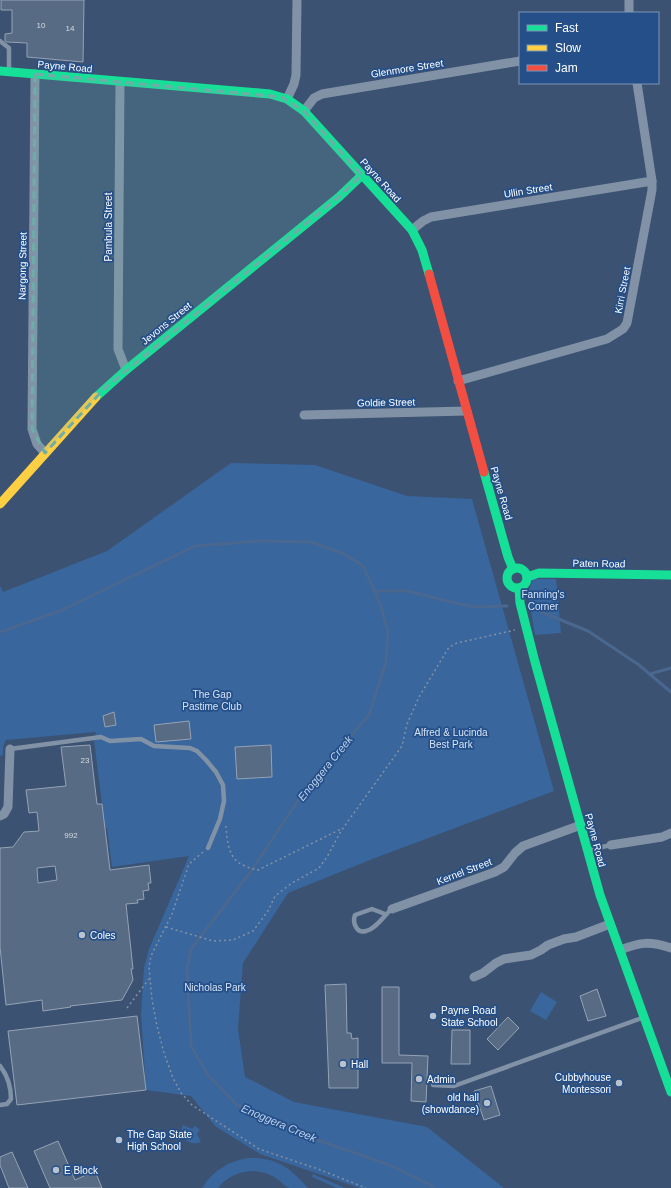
<svg xmlns="http://www.w3.org/2000/svg" width="671" height="1188" viewBox="0 0 671 1188" font-family="Helvetica,sans-serif">
<style>
.green{fill:#39669d}
.lines{fill:none;stroke-linecap:round;stroke-linejoin:round}
.stream{stroke:#4a678f;stroke-width:3}
.building{fill:#586b84;stroke:#95a3b5;fill-rule:evenodd}
.path{stroke:#8292a6;stroke-width:1.5;stroke-dasharray:2 3;stroke-linecap:butt}
.lane{stroke:#8292a6;stroke-width:4.5}
.street{stroke:#8292a6;stroke-width:9}
.fast{stroke:#16e098;stroke-width:9}
.slow{stroke:#ffcf43;stroke-width:9}
.jam{stroke:#f24e42;stroke-width:9}
.marked{fill:#6fada8;fill-opacity:0.2;stroke:#6fada8;stroke-width:3;stroke-dasharray:8 5;stroke-linejoin:round}
.poi-dot{fill:#bac2ce;stroke:#254f88;stroke-width:1.5}
.labels{text-anchor:middle;stroke-width:3.5;stroke-linejoin:round;paint-order:stroke}
.number-label{font-size:8px;fill:#d5dae0}
.street-label{font-size:10px;fill:#fff;stroke:#254f88}
.park-label{font-size:10px;fill:#d4e4f7;stroke:#254f88}
.poi-label{font-size:10px;fill:#fff;stroke:#254f88;text-anchor:start}
.water-label{font-size:11px;font-style:italic;fill:#bcd3f0;stroke:#254f88}
</style>
<rect width="100%" height="100%" fill="#3b5272"/>
<!-- green -->
<g class="green">
<path d="M231 463 315 465 407 496 472 499 554 791 375 858 288 893 243 963 238 1029 245 1077 294 1102 427 1127 504 1188H360L260 1154 215 1126 191 1096 146 1090 141 1014 144 968 149 949 189 856 112 867 107 828H105L94 740 96 732 6 740 3 747V755L0 756V586L3 592 107 551Z"/>
<path d="M533 579H556L561 633 535 635 528 593Z"/>
<path d="M541 992 557 1002 546 1020 530 1011Z"/>
<path d="M183 1125 192 1129 195 1126 200 1130 197 1134 201 1142C189 1147 178 1137 183 1125Z"/>
<path d="M248 1158C277 1157 290 1168 308 1188 303 1188 294 1188 289 1188 284 1186 279 1179 274 1177 256 1166 231 1171 218 1188H202C213 1170 229 1161 248 1158Z"/>
<path d="M313 1174 345 1188H337L312 1177Z"/>
</g>
<g class="lines">
<!-- stream -->
<g class="stream">
<path d="M375 591H408L442 600 474 607 507 606"/>
<path d="M539 611 588 631 639 665 671 692"/>
<path d="M0 632 60 611 195 546 259 541 311 542 344 554 363 566 375 591 381 607 388 632 386 662 369 715 309 784 249 874 191 949 187 970 191 1046 208 1075 237 1105 323 1142 387 1164 431 1185 434 1188"/>
<path d="M650 674 671 668"/>
</g>
</g>
<!-- building -->
<g class="building">
<path d="M1 0H84L83 62 27 57V43L7 42 5 41V34L12 33V10H1Z"/>
<path d="M114 712 116 725 105 727 103 716Z"/>
<path d="M189 721 191 739 156 742 154 725Z"/>
<path d="M90 745 97 804H102L110 870 149 865 151 883H148L149 890 143 891 144 899 137 900 138 903 126 904 133 969H131L133 980 122 1000 70 1006 71 1007 43 1011 42 1000 6 1005 0 947V848L13 847 24 832 39 831 37 812 29 813 26 790 66 786 61 747ZM55 866 57 880 38 883 37 868Z"/>
<path d="M271 745 272 777 237 779 235 747Z"/>
<path d="M346 984 347 1033H351L352 1039 358 1038V1088H329L325 985Z"/>
<path d="M382 987H399V1055L428 1056 426 1102 411 1101 412 1063H382Z"/>
<path d="M597 989 606 1016 588 1021 580 996Z"/>
<path d="M137 1016 146 1090 17 1105 8 1031Z"/>
<path d="M508 1017 519 1028 498 1050 487 1039Z"/>
<path d="M452 1030H470V1064H451Z"/>
<path d="M491 1086 500 1115 484 1120 474 1091Z"/>
<path d="M58 1141 75 1180 95 1171 102 1188H50L34 1151Z"/>
<path d="M12 1152 28 1188H9L0 1165V1157Z"/>
</g>
<g class="lines">
<!-- path -->
<g class="path">
<path d="M226 826C227 840 228 859 243 865 248 868 253 869 258 870L341 829"/>
<path d="M203 852 189 864 172 914 151 956 149 967 152 1000 157 1026 164 1053 173 1078 181 1093 192 1105 259 1149 318 1169 366 1188"/>
<path d="M166 927 213 941 233 940 253 931 268 911 275 896 292 883 319 868 327 857 341 831 402 746 407 724 419 697 449 647 457 643 515 630"/>
<path d="M127 1008 149 979"/>
</g>
<!-- lane -->
<g class="lane">
<path d="M0 41 9 48V70"/>
<path d="M10 749 101 737 110 741 141 739 154 746 190 748 197 751 206 760 216 772 223 785 224 801 220 819 208 848"/>
<path d="M589 850 611 845"/>
<path d="M385 914 372 909 355 915C352 923 357 934 366 931 376 929 384 915 392 909"/>
<path d="M0 1066C8 1076 11 1086 11 1099L7 1104 0 1105"/>
<path d="M433 1085 454 1086 642 1018"/>
</g>
<!-- street -->
<g class="street">
<path d="M629 13V0"/>
<path d="M35 74 32 429 37 444 45 453"/>
<path d="M120 82 118 349 126 370"/>
<path d="M287 99 294 84 296 75 297 0"/>
<path d="M304 111 314 98 322 94 520 61"/>
<path d="M412 230 423 221 431 217 652 181"/>
<path d="M458 381 607 339 623 329 627 323 652 190V181L637 83"/>
<path d="M304 415 467 411"/>
<path d="M0 816 4 814 8 807 10 749"/>
<path d="M611 845 662 837 671 833"/>
<path d="M392 909 495 872 504 867 515 853 523 846 581 825"/>
<path d="M620 950C641 942 649 941 671 948"/>
<path d="M474 977 483 973 496 963 504 959 531 955 541 950 548 945 564 939 576 937 610 924"/>
</g>
<!-- fast -->
<g class="fast">
<path d="M0 71 270 94 287 99 304 111 412 230 422 250 429 274"/>
<path d="M96 397 126 370 339 197 362 175"/>
<path d="M484 472 508 557 513 569"/>
<circle cx="517" cy="578" r="10"/>
<path d="M527 577 539 573 671 575"/>
<path d="M519 588 520 603 535 662 600 895 671 1092"/>
</g>
<!-- slow -->
<path class="slow" d="M0 504 96 397"/>
<!-- jam -->
<path class="jam" d="M429 274 484 472"/>
</g>
<!-- marked area -->
<path class="marked" d="M35 74 282 97 304 111 362 175 339 197 103 390 45 453 32 429Z"/>
<!-- markers -->
<g class="poi-dot">
<circle cx="82" cy="935" r="4"/>
<circle cx="433" cy="1016" r="4"/>
<circle cx="343" cy="1064" r="4"/>
<circle cx="419" cy="1079" r="4"/>
<circle cx="619" cy="1083" r="4"/>
<circle cx="487" cy="1103" r="4"/>
<circle cx="119" cy="1140" r="4"/>
<circle cx="56" cy="1170" r="4"/>
</g>
<g class="labels">
<!-- number labels -->
<g class="number-label">
<text x="41" y="28">10</text>
<text x="70" y="31">14</text>
<text x="85" y="763">23</text>
<text x="71" y="838">992</text>
</g>
<!-- street labels -->
<g class="street-label">
<text transform="translate(65 66) rotate(5)" y="4">Payne Road</text>
<text transform="translate(407 68) rotate(-9)" y="4">Glenmore Street</text>
<text transform="translate(381 180) rotate(48)" y="4">Payne Road</text>
<text transform="translate(528 190) rotate(-9)" y="4">Ullin Street</text>
<text transform="translate(108 227) rotate(-90)" y="4">Pambula Street</text>
<text transform="translate(22 266) rotate(-89)" y="4">Nargong Street</text>
<text transform="translate(622 290) rotate(-79)" y="4">Kirri Street</text>
<text transform="translate(166 323) rotate(-39)" y="4">Jevons Street</text>
<text transform="translate(386 402) rotate(-1)" y="4">Goldie Street</text>
<text transform="translate(502 493) rotate(74)" y="4">Payne Road</text>
<text transform="translate(599 563) rotate(1)" y="4">Paten Road</text>
<text transform="translate(596 840) rotate(75)" y="4">Payne Road</text>
<text transform="translate(464 871) rotate(-21)" y="4">Kernel Street</text>
</g>
<!-- park labels -->
<g class="park-label">
<text x="543" y="598">Fanning's<tspan x="543" dy="12">Corner</tspan></text>
<text x="212" y="698">The Gap<tspan x="212" dy="12">Pastime Club</tspan></text>
<text x="451" y="736">Alfred &amp; Lucinda<tspan x="451" dy="12">Best Park</tspan></text>
<text x="215" y="991">Nicholas Park</text>
</g>
<!-- poi labels -->
<g class="poi-label">
<text x="90" y="939">Coles</text>
<text x="441" y="1014">Payne Road<tspan x="441" dy="12">State School</tspan></text>
<text x="351" y="1068">Hall</text>
<text x="611" y="1081" text-anchor="end">Cubbyhouse<tspan x="611" dy="12">Montessori</tspan></text>
<text x="427" y="1083">Admin</text>
<text x="479" y="1101" text-anchor="end">old hall<tspan x="479" dy="12">(showdance)</tspan></text>
<text x="127" y="1138">The Gap State<tspan x="127" dy="12">High School</tspan></text>
<text x="64" y="1174">E Block</text>
</g>
<!-- water labels -->
<g class="water-label">
<text transform="translate(325 768) rotate(-51)" y="4">Enoggera Creek</text>
<text transform="translate(279 1123) rotate(23)" y="4">Enoggera Creek</text>
</g>
</g>
<!-- legend -->
<rect x="519" y="12" width="140" height="72" fill="#254f88" stroke="#7c95b8"/>
<rect x="527" y="25" width="20" height="6" fill="#16e098" stroke="#7c95b8"/>
<text x="555" y="32" font-size="12" fill="#ffffff">Fast</text>
<rect x="527" y="45" width="20" height="6" fill="#ffcf43" stroke="#7c95b8"/>
<text x="555" y="52" font-size="12" fill="#ffffff">Slow</text>
<rect x="527" y="65" width="20" height="6" fill="#f24e42" stroke="#7c95b8"/>
<text x="555" y="72" font-size="12" fill="#ffffff">Jam</text>
</svg>
